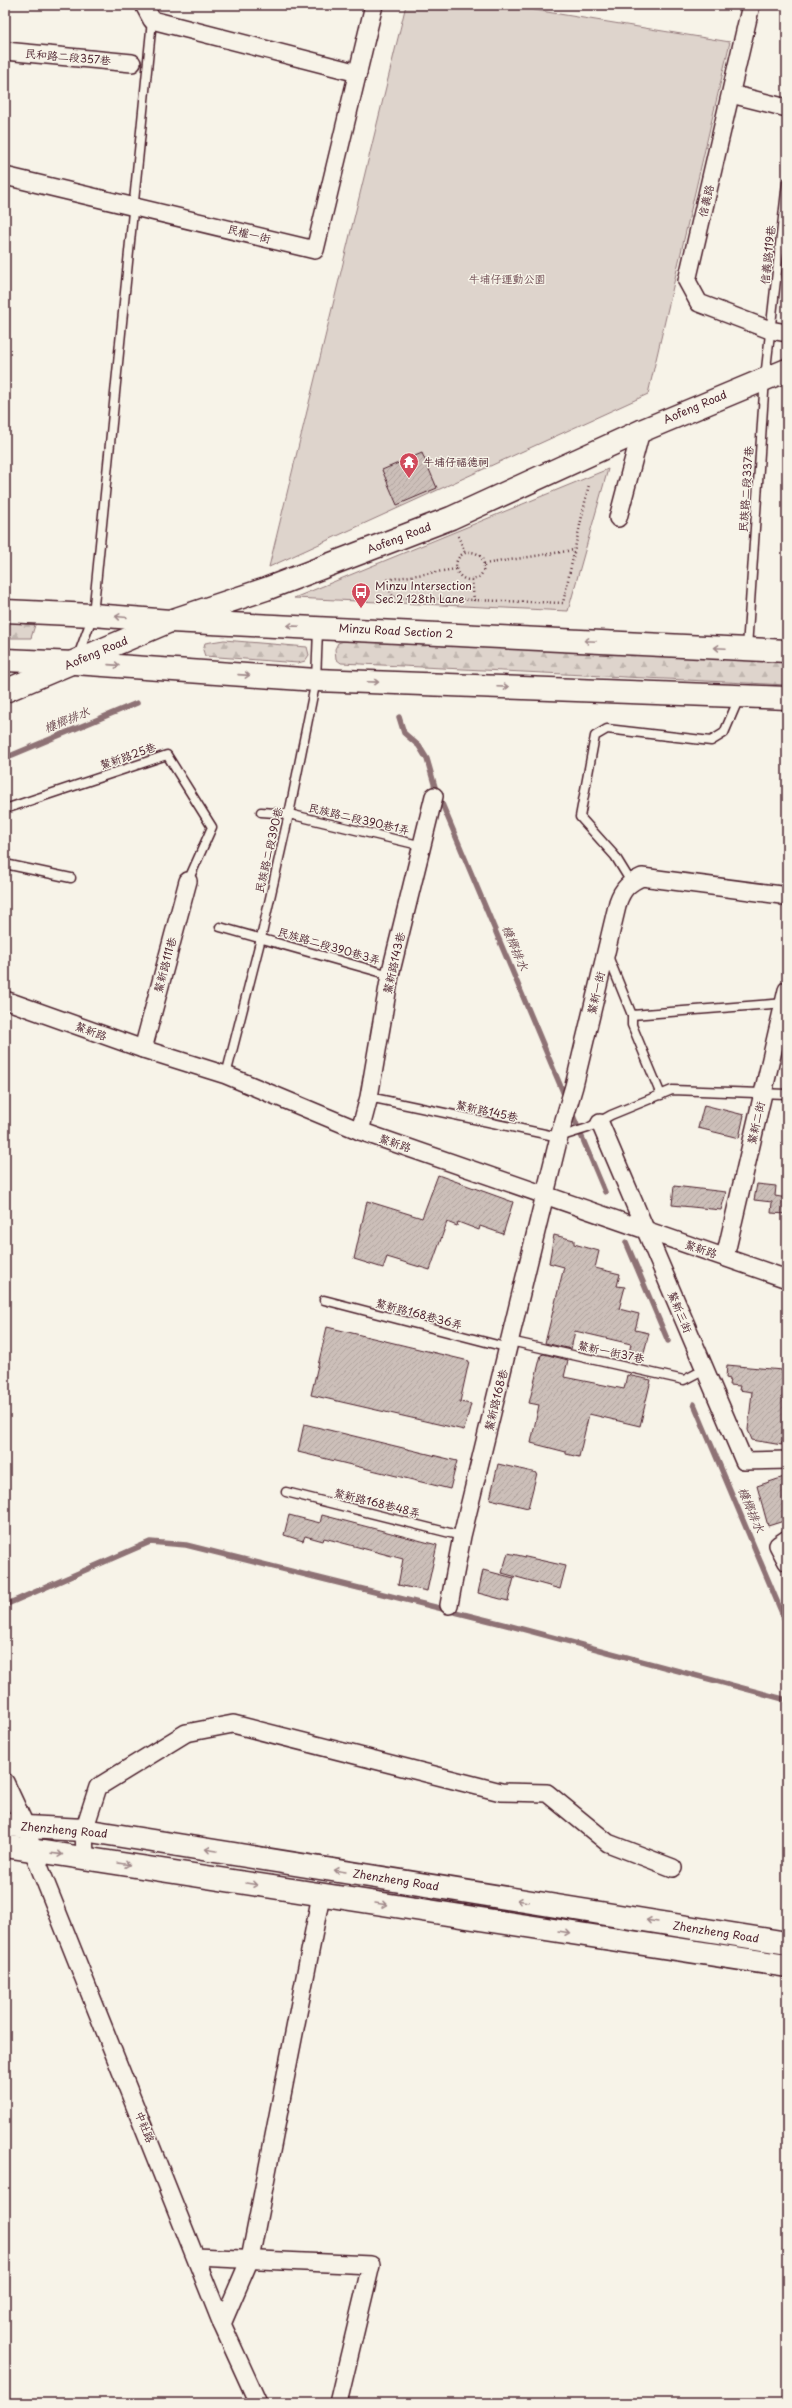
<svg xmlns="http://www.w3.org/2000/svg" width="792" height="2408" viewBox="0 0 792 2408" font-family="'Playpen Sans','LXGW WenKai TC',sans-serif">
<style>
.green{fill:#ded4cc;stroke:#947a7c}
.forest{fill:url(#forest-firs);stroke:#947a7c}
.lines{fill:none;stroke-linecap:round;stroke-linejoin:round}
.stream{stroke:#8e7275;stroke-width:5.5}
.building{fill:url(#building-hatch);stroke:#4a1f2b}
.lane-casing{stroke:#4a1f2b;stroke-width:11}
.street-casing{stroke:#4a1f2b;stroke-width:20}
.secondary-casing{stroke:#4a1f2b;stroke-width:25}
.path{stroke:#4a1f2b;stroke-width:2.5;stroke-dasharray:1 3;stroke-linecap:butt}
.lane{stroke:#f7f3e8;stroke-width:8}
.street{stroke:#f7f3e8;stroke-width:17}
.secondary{stroke:#f7f3e8;stroke-width:22}
.oneway{stroke:#a0898a}
.labels{text-anchor:middle;stroke-width:3;stroke-linejoin:round;paint-order:stroke}
.street-label{font-size:11px;fill:#4a1f2b;stroke:#f7f3e8}
.park-label{font-size:11px;fill:#6f4c53;stroke:#f7f3e8}
.poi-label{font-size:11px;fill:#4a1f2b;stroke:#f7f3e8;text-anchor:start}
.water-label{font-size:12px;font-style:italic;fill:#6c4950;stroke:#f7f3e8}
</style>
<defs>
<pattern id="forest-firs" width="22" height="20" patternUnits="userSpaceOnUse"><rect width="22" height="20" fill="#ded4cc"/><path d="M5 1l3.5 6h-7zM16 11l3.5 6h-7z" fill="#c0b6af"/></pattern>
<pattern id="building-hatch" width="6" height="6" patternUnits="userSpaceOnUse"><rect width="6" height="6" fill="#ccbfb9"/><path d="M-1 1l2-2M0 6l6-6M5 7l2-2" fill="none" stroke="#b1a49f"/></pattern>
</defs>
<rect width="100%" height="100%" fill="#f7f3e8"/>
<filter id="ink" filterUnits="userSpaceOnUse"><feTurbulence type="fractalNoise" baseFrequency=".025" numOctaves="2"/><feDisplacementMap in="SourceGraphic" scale="8" xChannelSelector="R" yChannelSelector="G"/><feConvolveMatrix kernelMatrix="1 2 1 2 8 2 1 2 1" color-interpolation-filters="sRGB"/></filter>
<g filter="url(#ink)">
<!-- green -->
<g class="green">
<path d="M406 5H504L730 42 648 394 269 567Z"/>
<path d="M608 469 568 611 294 598Z"/>
</g>
<!-- forest -->
<g class="forest">
<path d="M5 622 35 625 31 638H5Z"/>
<path d="M224 640 307 647 309 655 305 661 298 663 205 656 203 650 205 643Z"/>
<path d="M344 641 787 662V685L341 663 336 659 335 649 338 643Z"/>
</g>
<g class="lines">
<!-- stream -->
<g class="stream">
<path d="M399 717 404 733 419 746 427 759 435 787 566 1099"/>
<path d="M5 758 137 703"/>
<path d="M571 1111 605 1192"/>
<path d="M626 1242 668 1341"/>
<path d="M694 1404 787 1625"/>
<path d="M5 1605 150 1542 186 1545 503 1624 787 1700"/>
</g>
</g>
<!-- building -->
<g class="building">
<path d="M422 453 437 488 397 505 382 470Z"/>
<path d="M704 1105 744 1115 739 1138 698 1128Z"/>
<path d="M438 1175 513 1202 503 1234 480 1226 479 1230 458 1222 457 1226 447 1222 430 1270 387 1257 383 1268 354 1259 367 1201 422 1218Z"/>
<path d="M757 1184 776 1186 775 1196 787 1198V1214L771 1213 772 1202 754 1200Z"/>
<path d="M674 1186 726 1192 721 1210 672 1205Z"/>
<path d="M554 1235 574 1240V1244L599 1251 595 1268 620 1274 617 1286 625 1287 619 1309 639 1314 635 1330 649 1333 642 1360 628 1357 631 1344 575 1331 571 1349 545 1343 564 1267 549 1263Z"/>
<path d="M327 1327 469 1361 460 1402 471 1404 464 1430 311 1395Z"/>
<path d="M544 1354 568 1360 564 1377 624 1389 627 1375 651 1380 640 1426 589 1414 579 1457 566 1454V1452L531 1443 539 1405 529 1403 541 1355Z"/>
<path d="M727 1365 782 1370V1372L787 1373V1443L782 1442V1445L752 1440 748 1430 752 1392 739 1390 740 1386 729 1385 730 1379 726 1378Z"/>
<path d="M304 1424 457 1461 450 1489 298 1452Z"/>
<path d="M498 1464 537 1473 528 1508 490 1499Z"/>
<path d="M787 1476V1520L768 1526 757 1486Z"/>
<path d="M289 1515 320 1523 322 1515 437 1545 427 1591 398 1585 403 1559 324 1538 323 1541 305 1536 303 1541 284 1535Z"/>
<path d="M508 1553 566 1566 560 1589 502 1573Z"/>
<path d="M483 1570 514 1578 508 1601 478 1593Z"/>
</g>
<g class="lines">
<defs>
<g id="lane">
<path d="M747 648 765 378 787 182"/>
<path d="M78 656 93 615 152 20"/>
<path d="M5 809 167 755 212 827 188 881"/>
<path d="M261 812 289 814 423 846"/>
<path d="M5 864 71 878"/>
<path d="M631 882 615 856 580 817 595 736 607 729 711 741 724 733 739 698"/>
<path d="M220 927 390 975"/>
<path d="M608 956 632 1015V1025L661 1095"/>
<path d="M632 1015 785 1003"/>
<path d="M226 1075 261 938 289 814 316 680 318 630"/>
<path d="M369 1097 559 1137 588 1128 611 1115 672 1090 787 1094"/>
<path d="M324 1300 509 1348"/>
<path d="M510 1341 684 1380 705 1369"/>
<path d="M286 1492 462 1536"/>
</g>
<g id="street">
<path d="M144 5 152 20 358 73"/>
<path d="M751 5 687 281 699 303 770 330 787 333"/>
<path d="M5 51 132 63"/>
<path d="M731 94 787 108"/>
<path d="M5 176 315 250 374 5"/>
<path d="M618 518 641 431"/>
<path d="M5 1000 143 1049 226 1075 360 1131 787 1279"/>
<path d="M143 1049 188 881"/>
<path d="M600 1123 744 1461 787 1460"/>
<path d="M360 1131 369 1097 390 975 434 796"/>
<path d="M725 1257 787 990"/>
<path d="M787 1539 778 1545 787 1562"/>
<path d="M449 1605 462 1536 559 1137 574 1086 618 902C623 888 629 883 642 877L781 895 787 898"/>
<path d="M5 1782 26 1827 33 1851 222 2324 258 2403"/>
<path d="M85 1857 84 1830 98 1787 186 1733 233 1724 501 1792 547 1793 608 1843 673 1868"/>
<path d="M196 2257 371 2265 338 2403"/>
<path d="M222 2324 250 2259 321 1895"/>
</g>
<g id="secondary">
<path d="M5 611 93 615 170 621 787 651"/>
<path d="M5 660 75 663 316 680 787 698"/>
<path d="M5 691 170 621 266 589 451 518 641 431 787 370"/>
<path d="M5 1824 26 1827 84 1830 787 1943"/>
<path d="M5 1846 787 1966"/>
</g>
</defs>
<!-- lane casing -->
<use href="#lane" class="lane-casing"/>
<!-- street casing -->
<use href="#street" class="street-casing"/>
<!-- secondary casing -->
<use href="#secondary" class="secondary-casing"/>
<!-- path -->
<g class="path">
<path d="M458 536 465 552"/>
<circle cx="470" cy="566" r="14"/>
<path d="M484 564 574 550"/>
<path d="M456 569 385 580 393 597 474 600"/>
<path d="M472 580 474 600 563 603 589 484"/>
</g>
<!-- lane -->
<use href="#lane" class="lane"/>
<!-- street -->
<use href="#street" class="street"/>
<!-- secondary -->
<use href="#secondary" class="secondary"/>
</g>
<!-- one-way arrows -->
<defs><path id="oneway-shaft" d="M-6 0H5M1.5-3L5.5 0L1.5 3" fill="none" stroke-width="1.6" stroke-linecap="round" stroke-linejoin="round"/></defs>
<g class="oneway">
<use href="#oneway-shaft" transform="translate(121 617) rotate(-175)"/>
<use href="#oneway-shaft" transform="translate(293 626) rotate(-178)"/>
<use href="#oneway-shaft" transform="translate(590 641) rotate(-177)"/>
<use href="#oneway-shaft" transform="translate(720 648) rotate(-177)"/>
<use href="#oneway-shaft" transform="translate(114 665) rotate(4)"/>
<use href="#oneway-shaft" transform="translate(244 675) rotate(4)"/>
<use href="#oneway-shaft" transform="translate(373 682) rotate(2)"/>
<use href="#oneway-shaft" transform="translate(503 687) rotate(2)"/>
<use href="#oneway-shaft" transform="translate(211 1850) rotate(-171)"/>
<use href="#oneway-shaft" transform="translate(57 1854) rotate(7)"/>
<use href="#oneway-shaft" transform="translate(124 1864) rotate(9)"/>
<use href="#oneway-shaft" transform="translate(340 1871) rotate(-171)"/>
<use href="#oneway-shaft" transform="translate(252 1884) rotate(9)"/>
<use href="#oneway-shaft" transform="translate(523 1901) rotate(-171)"/>
<use href="#oneway-shaft" transform="translate(381 1904) rotate(9)"/>
<use href="#oneway-shaft" transform="translate(652 1921) rotate(-171)"/>
<use href="#oneway-shaft" transform="translate(564 1932) rotate(9)"/>
</g>
</g>
<!-- icons -->
<defs>
<symbol id="temple-pin" viewBox="-11 -11 22 30"><path d="M0 17L-7.5 6A9.5 9.5 0 1 1 7.5 6Z" fill="#d1495b" stroke="#f7f3e8"/><path d="M0-6L5-2H3V0L6.5 2.5H4V6H1.5V3h-3V6H-4V2.5H-6.5L-3 0V-2H-5Z" fill="#fff"/></symbol>
<symbol id="bus-pin" viewBox="-11 -11 22 30"><path d="M0 17L-7.5 6A9.5 9.5 0 1 1 7.5 6Z" fill="#d1495b" stroke="#f7f3e8"/><path d="M-5-6H5V4H4V6H2V4H-2V6H-4V4H-5ZM-3.5-4V0h7V-4ZM-3.5 1.2v1.5H-2V1.2ZM2 1.2v1.5H3.5V1.2Z" fill="#fff"/></symbol>
</defs>
<g fill-rule="evenodd">
<use href="#temple-pin" x="398" y="451" width="22" height="30"/>
<use href="#bus-pin" x="350" y="581" width="22" height="30"/>
</g>
<g class="labels">
<!-- street labels -->
<g class="street-label">
<text transform="translate(68 57) rotate(5)" y="4">民和路二段357巷</text>
<text transform="translate(706 201) rotate(-77)" y="4">信義路</text>
<text transform="translate(249 234) rotate(14)" y="4">民權一街</text>
<text transform="translate(768 255) rotate(-84)" y="4">信義路119巷</text>
<text transform="translate(695 407) rotate(-23)" y="4">Aofeng Road</text>
<text transform="translate(746 489) rotate(-86)" y="4">民族路二段337巷</text>
<text transform="translate(399 538) rotate(-21)" y="4">Aofeng Road</text>
<text transform="translate(396 631) rotate(3)" y="4">Minzu Road Section 2</text>
<text transform="translate(96 653) rotate(-23)" y="4">Aofeng Road</text>
<text transform="translate(128 756) rotate(-19)" y="4">鰲新路25巷</text>
<text transform="translate(359 819) rotate(13)" y="4">民族路二段390巷1弄</text>
<text transform="translate(269 850) rotate(-77)" y="4">民族路二段390巷</text>
<text transform="translate(329 946) rotate(16)" y="4">民族路二段390巷3弄</text>
<text transform="translate(394 963) rotate(-77)" y="4">鰲新路143巷</text>
<text transform="translate(165 965) rotate(-75)" y="4">鰲新路111巷</text>
<text transform="translate(596 993) rotate(-77)" y="4">鰲新一街</text>
<text transform="translate(91 1031) rotate(20)" y="4">鰲新路</text>
<text transform="translate(487 1111) rotate(12)" y="4">鰲新路145巷</text>
<text transform="translate(756 1123) rotate(-77)" y="4">鰲新二街</text>
<text transform="translate(395 1143) rotate(19)" y="4">鰲新路</text>
<text transform="translate(701 1249) rotate(19)" y="4">鰲新路</text>
<text transform="translate(680 1312) rotate(67)" y="4">鰲新三街</text>
<text transform="translate(419 1314) rotate(15)" y="4">鰲新路168巷36弄</text>
<text transform="translate(611 1352) rotate(12)" y="4">鰲新一街37巷</text>
<text transform="translate(496 1400) rotate(-76)" y="4">鰲新路168巷</text>
<text transform="translate(377 1503) rotate(14)" y="4">鰲新路168巷48弄</text>
<text transform="translate(64 1830) rotate(5)" y="4">Zhenzheng Road</text>
<text transform="translate(396 1880) rotate(9)" y="4">Zhenzheng Road</text>
<text transform="translate(716 1932) rotate(9)" y="4">Zhenzheng Road</text>
<text transform="translate(145 2127) rotate(68)" y="4">中社路</text>
</g>
<!-- park labels -->
<g class="park-label">
<text x="507" y="283">牛埔仔運動公園</text>
</g>
<!-- poi labels -->
<g class="poi-label">
<text x="423" y="466">牛埔仔福德祠</text>
<text x="375" y="590">Minzu Intersection<tspan x="375" dy="13">Sec.2 128th Lane</tspan></text>
</g>
<!-- water labels -->
<g class="water-label">
<text transform="translate(67 720) rotate(-22)" y="4">槺榔排水</text>
<text transform="translate(515 948) rotate(67)" y="4">槺榔排水</text>
<text transform="translate(751 1510) rotate(67)" y="4">槺榔排水</text>
</g>
</g>
<!-- margin -->
<rect width="792" height="2408" fill="none" stroke="#f7f3e8" stroke-width="20"/>
<rect x="10" y="10" width="772" height="2388" fill="none" stroke="#4a1f2b" stroke-width="1.5" filter="url(#ink)"/>
</svg>
